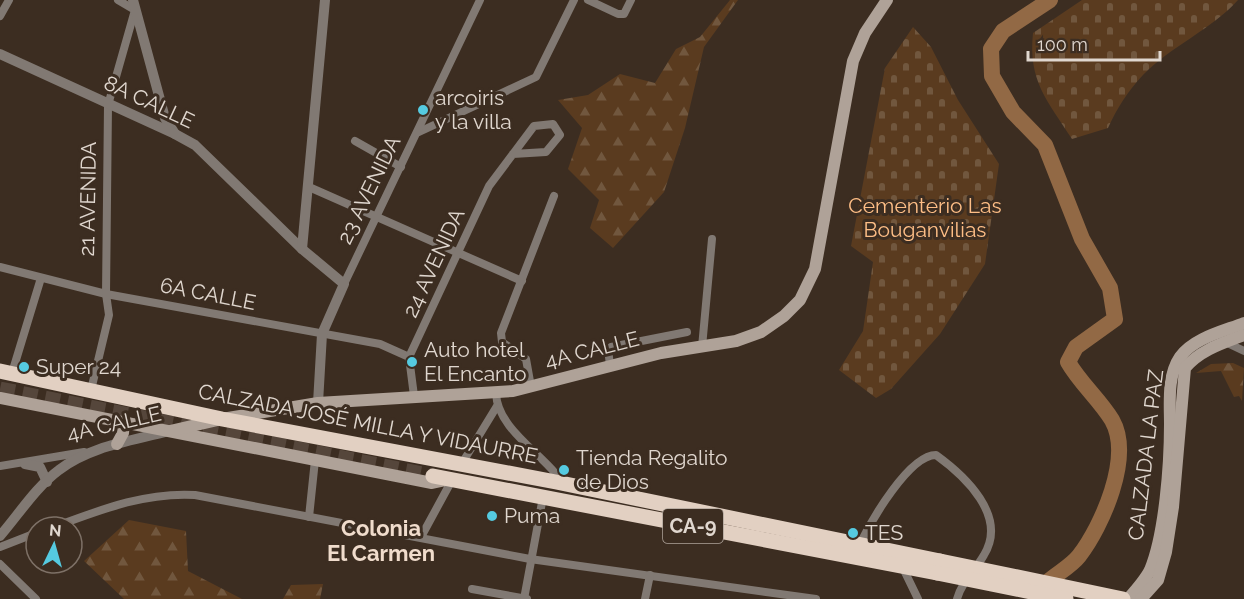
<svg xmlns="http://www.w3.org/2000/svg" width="1244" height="599" viewBox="0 0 1244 599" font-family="Raleway,sans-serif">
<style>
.forest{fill:url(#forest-firs)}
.cemetery{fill:url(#cemetery-stones)}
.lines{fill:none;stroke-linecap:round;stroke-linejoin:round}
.river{stroke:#926945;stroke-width:16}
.trunk-tunnel{stroke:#55463b;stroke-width:15;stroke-dasharray:15 8;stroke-linecap:butt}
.minor{stroke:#817973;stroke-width:8}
.tertiary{stroke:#817973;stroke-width:10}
.secondary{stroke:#afa298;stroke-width:12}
.trunk{stroke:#e2d0c2;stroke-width:15}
.trunk-bridge{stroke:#e2d0c2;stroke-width:15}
.poi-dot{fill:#55cae0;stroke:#3c2d21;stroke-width:2}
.labels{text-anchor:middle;stroke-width:6;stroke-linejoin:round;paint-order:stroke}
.shield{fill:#3c2d21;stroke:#afa49b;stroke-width:1.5}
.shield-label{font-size:20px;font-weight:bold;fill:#e0d7cf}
.poi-label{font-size:21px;fill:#e0d7cf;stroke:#3c2d21;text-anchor:start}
.street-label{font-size:21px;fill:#e0d7cf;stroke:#3c2d21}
.park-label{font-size:21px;fill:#febe86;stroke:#3c2d21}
.neighbourhood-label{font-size:22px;font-weight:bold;fill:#f0dccc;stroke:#3c2d21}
</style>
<defs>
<pattern id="forest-firs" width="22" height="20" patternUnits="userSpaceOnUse" patternTransform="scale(1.5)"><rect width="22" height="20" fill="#5a3b1f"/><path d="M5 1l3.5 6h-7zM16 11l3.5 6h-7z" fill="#71573e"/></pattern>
<pattern id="cemetery-stones" width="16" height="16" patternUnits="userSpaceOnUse" patternTransform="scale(1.5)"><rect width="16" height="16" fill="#5a3b1f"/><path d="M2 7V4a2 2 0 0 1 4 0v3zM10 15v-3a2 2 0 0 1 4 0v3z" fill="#71573e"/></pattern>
</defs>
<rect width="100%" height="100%" fill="#3c2d21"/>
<!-- forest -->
<g class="forest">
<path d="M730 0H738L704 47 685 128 664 192 613 248 590 228 599 200 568 169 582 128 558 100 588 95 620 74 655 83 676 49 700 37Z"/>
<path d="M1233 363 1244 368 1242 401 1239 396 1234 397 1221 371 1196 373 1211 364Z"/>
<path d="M129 520 186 531 188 571 242 599H124L84 561Z"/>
<path d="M323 584 320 599H283L291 585Z"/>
</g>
<!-- cemetery -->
<g class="cemetery">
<path d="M1082 0H1238C1211 30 1171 46 1143 75 1128 91 1117 108 1108 128L1072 139C1047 100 1028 81 1033 33Z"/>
<path d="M913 27 931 47 958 100 999 164 985 264 940 334 891 389 876 398 839 370 863 331 873 262 851 246 885 68Z"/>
</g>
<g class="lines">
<!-- river -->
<path class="river" d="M1038 593C1048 577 1068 570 1079 556 1102 526 1133 457 1112 420 1099 399 1080 383 1068 362L1076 347 1115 319 1110 288 1082 239 1045 145 1013 112 992 76 991 49 1003 31 1050 0"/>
<!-- trunk-tunnel -->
<path class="trunk-tunnel" d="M0 389 433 476"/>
<!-- minor -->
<g class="minor">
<path d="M588 0 618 14H624L631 0"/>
<path d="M0 16 9 0"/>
<path d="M419 132 536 77 574 0"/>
<path d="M355 141 401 167"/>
<path d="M309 187 522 281"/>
<path d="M0 267 106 294 380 344 409 357"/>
<path d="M344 284 480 0"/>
<path d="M1223 341 1244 351"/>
<path d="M702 347 712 239"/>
<path d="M610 365 608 349 611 347 687 332"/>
<path d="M12 373 41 278"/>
<path d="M531 387 526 359 502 342 501 333 554 196"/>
<path d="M91 390 109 315 106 294 108 105 135 10 118 0"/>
<path d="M496 393C497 426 536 450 555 473L556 482"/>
<path d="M414 396 409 357 489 186 534 126 553 124 560 135 546 152 513 154"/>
<path d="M461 465 497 406"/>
<path d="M0 466 84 452"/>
<path d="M309 517 315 460"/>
<path d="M54 527C100 510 145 492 195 495L530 559 816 599"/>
<path d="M421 537 452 480"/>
<path d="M860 544C871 521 909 455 936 455 965 476 1008 516 984 555 975 571 962 581 957 599"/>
<path d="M0 547 36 533"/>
<path d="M0 564 36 599"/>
<path d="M902 566 918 599"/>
<path d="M472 589 527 599"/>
<path d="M524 599 543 497"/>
<path d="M645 599 650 575"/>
</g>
<!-- tertiary -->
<g class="tertiary">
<path d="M133 0 165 118 175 134"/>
<path d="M0 54 175 134 195 145 302 249 344 284 322 334 318 403"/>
<path d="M302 249 325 0"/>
<path d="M25 464 40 467 47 482"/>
<path d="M0 536C19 514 36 487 59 470 90 446 132 441 169 431"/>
</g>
<!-- secondary -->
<g class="secondary">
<path d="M0 398 432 483 446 480"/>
<path d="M170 431 222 419 318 403 513 391 661 353 736 341 761 332 784 316 800 300 815 269 853 61 865 33 887 0"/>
<path d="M117 444 123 433 124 422"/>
<path d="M1128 599C1136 590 1145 580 1150 570 1165 534 1170 464 1170 424 1170 403 1167 376 1180 357 1193 338 1224 331 1244 323"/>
<path d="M1141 599 1158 580 1166 552 1173 507 1185 368C1200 350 1223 343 1244 335"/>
</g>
<!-- trunk -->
<g class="trunk">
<path d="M0 371 222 419 556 482 940 561"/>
<path d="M433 476 937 573"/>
</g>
<!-- trunk-bridge -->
<g class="trunk-bridge">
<path d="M940 561 1123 599"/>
<path d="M937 573 1066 599"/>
</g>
</g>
<!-- markers -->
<g class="poi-dot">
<circle cx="423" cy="110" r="6"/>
<circle cx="412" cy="362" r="6"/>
<circle cx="24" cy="367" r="6"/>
<circle cx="564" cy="470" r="6"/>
<circle cx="492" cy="516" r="6"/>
<circle cx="853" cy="533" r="6"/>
</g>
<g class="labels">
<!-- shield labels -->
<rect class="shield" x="663" y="509" width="60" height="34" rx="4.5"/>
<g class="shield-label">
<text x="693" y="533">CA-9</text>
</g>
<!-- poi labels -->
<g class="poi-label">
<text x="435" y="105">arcoiris<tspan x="435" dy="24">y la villa</tspan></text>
<text x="424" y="357">Auto hotel<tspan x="424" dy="24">El Encanto</tspan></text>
<text x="36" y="374">Super 24</text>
<text x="576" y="465">Tienda Regalito<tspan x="576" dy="24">de Dios</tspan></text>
<text x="504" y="523">Puma</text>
<text x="865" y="540">TES</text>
</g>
<!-- street labels -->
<g class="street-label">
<text transform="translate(149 102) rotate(25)" y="7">8A CALLE</text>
<text transform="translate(369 190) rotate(-64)" y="7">23 AVENIDA</text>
<text transform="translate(88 199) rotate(-89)" y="7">21 AVENIDA</text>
<text transform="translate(434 263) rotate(-65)" y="7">24 AVENIDA</text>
<text transform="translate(208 294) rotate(11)" y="7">6A CALLE</text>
<text transform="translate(592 350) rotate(-14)" y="7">4A CALLE</text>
<text transform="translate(114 424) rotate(-13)" y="7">4A CALLE</text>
<text transform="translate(368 424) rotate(11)" y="7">CALZADA JOSÉ MILLA Y VIDAURRE</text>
<text transform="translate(1146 455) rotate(-83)" y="7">CALZADA LA PAZ</text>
</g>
<!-- park labels -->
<g class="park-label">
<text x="925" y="213">Cementerio Las<tspan x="925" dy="24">Bouganvilias</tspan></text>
</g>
<!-- neighbourhood labels -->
<g class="neighbourhood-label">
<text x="381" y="536">Colonia<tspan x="381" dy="25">El Carmen</tspan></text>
</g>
</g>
<!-- north arrow -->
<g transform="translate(54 545) rotate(5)"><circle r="28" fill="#3c2d21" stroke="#7e7167" stroke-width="1.5"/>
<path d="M0-4.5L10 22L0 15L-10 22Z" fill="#55cae0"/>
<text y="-9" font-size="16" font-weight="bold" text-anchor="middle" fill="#e0d7cf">N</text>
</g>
<!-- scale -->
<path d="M1028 51v9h132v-9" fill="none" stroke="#e0d7cf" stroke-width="3"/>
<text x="1037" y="51" font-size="18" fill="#e0d7cf" stroke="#3c2d21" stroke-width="4.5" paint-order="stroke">100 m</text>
</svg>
